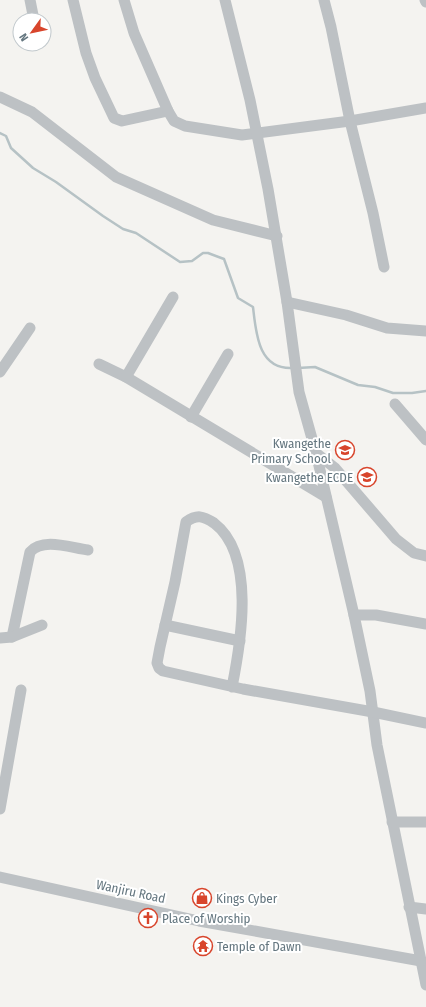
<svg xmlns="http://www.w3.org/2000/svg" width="426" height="1007" viewBox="0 0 426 1007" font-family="'Fira Sans Condensed',sans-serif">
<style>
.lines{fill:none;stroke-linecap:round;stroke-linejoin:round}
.stream{stroke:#b6c2c5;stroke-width:2.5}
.street{stroke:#bdc1c4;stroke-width:11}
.labels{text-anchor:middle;stroke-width:4;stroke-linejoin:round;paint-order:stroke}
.poi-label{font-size:13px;fill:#64767f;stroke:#fff;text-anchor:start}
.street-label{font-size:13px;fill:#64767f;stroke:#fff}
</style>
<rect width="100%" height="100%" fill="#f4f3f0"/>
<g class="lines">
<!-- stream -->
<g class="stream">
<path d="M0 133 6 136 11 148 33 168 56 182 103 216 123 229 136 233 180 262 192 261 203 253H208L224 259 238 298 253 307C256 333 258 370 293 368"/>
<path d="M298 368 315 367 358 385 375 387 393 393H412L426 391"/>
</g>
<!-- street -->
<g class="street">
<path d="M30 0 34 20"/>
<path d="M73 0 86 53 95 78 114 118 122 121 168 111"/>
<path d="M124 0 134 33 168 111 174 121 185 126 242 135 350 121 426 108"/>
<path d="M225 0 250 100 268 189 287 302 299 392 316 453 354 615 370 691 377 745 426 985"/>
<path d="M324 0 331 27 350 121 373 213 384 267"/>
<path d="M425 0 426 2"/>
<path d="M0 97 32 112 116 177 213 220 277 236"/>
<path d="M287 302 346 315 387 328 426 331"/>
<path d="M99 364 126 377 326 497"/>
<path d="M0 372 30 328"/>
<path d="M126 377 173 297"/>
<path d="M395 404 426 440"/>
<path d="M191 417 228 354"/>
<path d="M316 453 335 468 396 539 414 553 426 556"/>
<path d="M354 615H376L426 624"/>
<path d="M165 625 240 641"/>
<path d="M12 637 30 552C43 537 71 548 88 550"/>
<path d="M0 638 12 637 42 625"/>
<path d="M232 687C241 642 256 555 214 523 203 516 197 514 186 522L175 582 160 647 157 663 159 668 163 671 243 689 373 712 426 723"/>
<path d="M0 809 21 690"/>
<path d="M392 822H426"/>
<path d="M0 877 199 921 421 961"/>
<path d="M409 907 426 909"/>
</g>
</g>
<!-- icons -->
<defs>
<symbol id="school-ring" viewBox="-11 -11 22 22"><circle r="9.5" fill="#fff" stroke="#d8452c" stroke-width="1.5"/><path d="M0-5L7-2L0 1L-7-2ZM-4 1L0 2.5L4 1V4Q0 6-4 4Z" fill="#d8452c"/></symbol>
<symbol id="shop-ring" viewBox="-11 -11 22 22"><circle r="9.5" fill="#fff" stroke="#d8452c" stroke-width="1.5"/><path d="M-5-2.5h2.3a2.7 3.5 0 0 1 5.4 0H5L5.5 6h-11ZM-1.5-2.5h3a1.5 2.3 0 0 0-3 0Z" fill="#d8452c"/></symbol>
<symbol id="church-ring" viewBox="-11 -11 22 22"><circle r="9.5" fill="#fff" stroke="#d8452c" stroke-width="1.5"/><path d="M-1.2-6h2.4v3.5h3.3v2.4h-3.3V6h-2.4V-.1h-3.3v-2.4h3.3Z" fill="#d8452c"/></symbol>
<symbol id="temple-ring" viewBox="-11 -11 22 22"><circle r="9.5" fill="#fff" stroke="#d8452c" stroke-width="1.5"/><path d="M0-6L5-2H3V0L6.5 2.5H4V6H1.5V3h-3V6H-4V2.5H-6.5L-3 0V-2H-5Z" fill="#d8452c"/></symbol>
</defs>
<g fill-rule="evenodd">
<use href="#school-ring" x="334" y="439" width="22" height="22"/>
<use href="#school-ring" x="356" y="466" width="22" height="22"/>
<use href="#shop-ring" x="191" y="887" width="22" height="22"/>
<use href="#church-ring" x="137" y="907" width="22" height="22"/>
<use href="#temple-ring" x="192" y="935" width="22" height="22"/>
</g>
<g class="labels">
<!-- poi labels -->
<g class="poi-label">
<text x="331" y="448" text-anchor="end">Kwangethe<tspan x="331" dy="15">Primary School</tspan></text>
<text x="353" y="482" text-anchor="end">Kwangethe ECDE</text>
<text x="216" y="903">Kings Cyber</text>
<text x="162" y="923">Place of Worship</text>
<text x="217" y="951">Temple of Dawn</text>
</g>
<!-- street labels -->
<g class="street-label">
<text transform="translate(131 891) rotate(12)" y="5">Wanjiru Road</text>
</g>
</g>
<!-- north arrow -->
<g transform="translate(32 32) rotate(237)"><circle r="19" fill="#ffffff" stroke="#c1c8cc"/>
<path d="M0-3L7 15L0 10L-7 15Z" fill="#d8452c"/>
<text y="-6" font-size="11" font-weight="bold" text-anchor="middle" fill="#64767f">N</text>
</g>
</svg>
